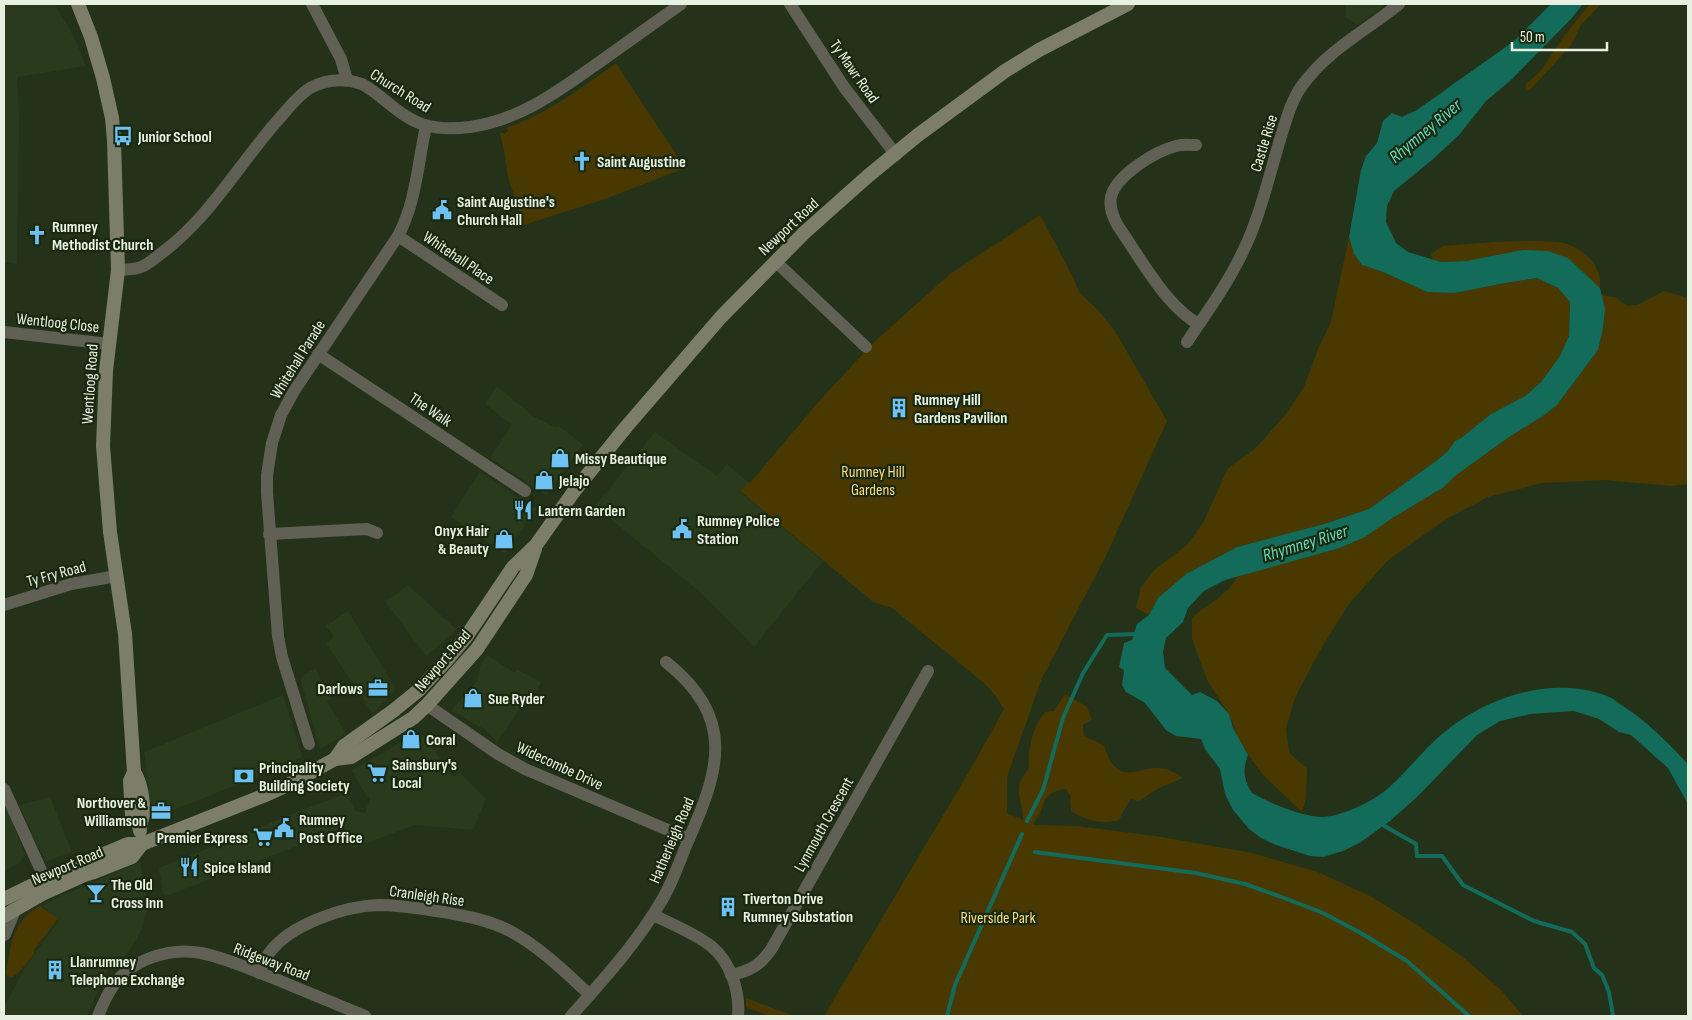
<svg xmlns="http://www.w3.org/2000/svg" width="1692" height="1020" viewBox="0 0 1692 1020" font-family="'Sofia Sans Condensed',sans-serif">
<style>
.built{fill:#293b1c}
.green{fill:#493900}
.water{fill:#136b59}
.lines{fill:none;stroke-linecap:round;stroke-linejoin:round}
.stream{stroke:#136b59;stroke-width:4}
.minor{stroke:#606154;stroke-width:12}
.tertiary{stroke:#606154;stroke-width:14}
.secondary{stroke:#7c7e69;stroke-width:14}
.labels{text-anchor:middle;stroke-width:4.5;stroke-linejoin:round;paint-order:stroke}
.street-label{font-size:16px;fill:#e7f1e1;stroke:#1a2810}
.poi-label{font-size:16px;font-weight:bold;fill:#e7f1e1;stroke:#1a2810;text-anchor:start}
.park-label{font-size:16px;fill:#f9dd83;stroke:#1a2810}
.water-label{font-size:18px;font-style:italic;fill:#64d7ba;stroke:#1a2810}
</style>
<rect width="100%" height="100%" fill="#24321a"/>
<!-- built -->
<g class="built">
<path d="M4 4H55L76 41 86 66 17 77 19 115 17 264 4 262Z"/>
<path d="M1345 4H1386L1357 25 1346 17Z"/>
<path d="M497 386 533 416 555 427 559 426 583 445 546 495 490 458 512 425 485 404Z"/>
<path d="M655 432 717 476 727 464 748 482 740 492 823 561 754 647 702 594 595 506Z"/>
<path d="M480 472 536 509 505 554 451 517Z"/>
<path d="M408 585 456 629 453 634 426 656 385 601 398 593Z"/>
<path d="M348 611 396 689 373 714 326 643 334 637 326 626Z"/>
<path d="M488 653 489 656 515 673 517 670 541 682 537 690 534 689 496 743 493 737 484 729 451 711 477 681 480 666Z"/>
<path d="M315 668 331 699 327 701 346 734 320 749 300 678Z"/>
<path d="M283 695 302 757 262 775 158 816 152 817 144 752Z"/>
<path d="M421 732 453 777 460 773 486 799 473 830 414 825 352 849 344 828 166 896 163 894 159 868 310 807 347 793 356 811 365 813 370 798 366 796 352 770 390 749 413 733 415 736Z"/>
<path d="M50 797 72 852 46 862 19 805Z"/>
<path d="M8 812 25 854 18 864 4 871V815Z"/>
<path d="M140 862 148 905 142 929 131 949 122 959 108 969 87 1016H5L4 1007 26 966 59 920 42 906 57 898Z"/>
</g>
<!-- green -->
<g class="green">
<path d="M1590 4H1601L1581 25 1571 45 1555 63 1531 89 1525 91 1526 84 1540 72 1564 36Z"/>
<path d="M616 63 685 168 608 198 524 225 508 177 504 150 500 134 501 132 505 134 508 130 506 128C550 112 579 90 616 63Z"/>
<path d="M1040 215 1073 277 1079 292 1099 311 1115 331 1167 421 1105 558 1042 678 1007 777V813L1023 820C1023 795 1010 792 1029 768 1028 748 1032 728 1045 712L1054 711 1065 694 1087 707 1092 720 1083 725 1084 736 1104 745C1110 763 1116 777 1139 771 1145 770 1152 767 1158 768 1168 768 1175 773 1183 778L1157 789 1139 801 1130 799 1119 820C1104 825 1084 820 1071 811L1070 795 1066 789C1049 792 1046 795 1041 811 1039 816 1035 820 1033 825L1077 826 1162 837 1252 853 1318 872 1370 896 1422 928 1465 959 1501 990 1523 1016H824L973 765 1004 709 995 695 985 684 892 608 873 602 740 491 748 482 750 483 821 399 874 342 950 274Z"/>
<path d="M1349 237 1354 254 1362 265 1383 272 1411 285 1455 293 1505 283 1537 278 1558 288 1570 301 1569 336 1560 357 1541 382 1525 396 1491 414 1461 438 1455 441 1448 451 1436 461 1369 509 1324 524 1237 547 1186 574 1158 598 1149 615 1136 608 1141 587 1153 571 1187 545 1204 521 1228 468 1255 449 1286 414 1304 387 1318 349 1331 322Z"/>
<path d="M1530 241C1540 241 1549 241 1559 242 1581 246 1603 264 1600 288L1588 278 1487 258 1466 261 1441 262 1433 260 1431 254 1443 246 1494 242Z"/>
<path d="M1664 291 1688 298V484L1671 486 1604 480 1542 483 1488 497 1448 518 1388 560 1348 605 1319 652 1295 698 1286 728 1289 753 1307 768 1306 798 1302 812 1263 775 1240 743 1229 714 1207 680 1192 639V618C1208 603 1227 596 1238 576L1340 548 1365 537 1391 519 1444 487 1455 476 1509 437 1543 416 1557 405 1598 350 1603 329 1605 309 1601 295 1617 298 1627 306 1637 305Z"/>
<path d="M40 906 58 919 34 950V954C27 963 21 971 12 978L6 975C11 945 11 922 40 906Z"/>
<path d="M746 998 794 1016H769L746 1007Z"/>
</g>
<!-- water -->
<path class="water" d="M1551 4H1583L1571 19 1510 81 1486 101 1459 135 1432 160 1394 191 1387 206 1386 222 1396 243 1408 252 1441 262 1466 261 1523 250 1548 251 1568 258 1600 288 1605 309 1603 329 1598 350 1557 405 1543 416 1509 437 1455 476 1444 487 1391 519 1365 537 1340 548 1225 580 1204 591 1188 608 1183 622 1166 638 1163 652 1165 668 1192 695 1200 692 1217 701 1229 714 1233 728 1248 755C1242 770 1244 780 1252 793 1272 804 1297 815 1320 817 1338 818 1372 802 1386 790 1406 773 1422 751 1442 734 1486 697 1551 675 1607 696 1613 698 1618 703 1623 706 1648 722 1668 743 1688 764V804L1668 768 1631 735 1619 732 1599 719 1574 711 1530 714 1500 721 1477 735 1418 796 1390 821 1361 842 1343 851 1323 857 1310 856 1276 845 1261 838 1249 829 1233 810 1225 794 1220 769 1205 749 1201 739 1176 736 1166 730 1145 703 1126 692 1122 685 1124 670 1119 667 1124 643 1132 640 1137 624 1149 615 1158 598 1186 574 1237 547 1324 524 1369 509 1436 461 1448 451 1455 441 1461 438 1491 414 1525 396 1541 382 1560 356 1569 336 1570 302 1558 288 1537 278 1505 283 1455 293 1427 292 1383 272 1362 265 1354 254 1349 237 1361 170 1366 156 1377 143 1383 121 1392 113 1402 117 1417 110 1514 41Z"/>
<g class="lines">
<!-- stream -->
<g class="stream">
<path d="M1027 821 1043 790 1063 718 1083 673 1107 635 1137 634"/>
<path d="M1381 824 1416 844 1417 856H1442L1463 885 1534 921 1572 932 1585 944 1594 968 1602 975 1609 992 1613 1016"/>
<path d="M1035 852 1196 873 1245 884 1279 896 1323 913 1359 932 1407 961 1469 1016"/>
<path d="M947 1016 955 985 1022 834"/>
</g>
<!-- minor -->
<g class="minor">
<path d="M312 4 341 59 347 80"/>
<path d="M790 4 844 87 896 155"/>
<path d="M1196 145C1189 145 1183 144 1176 146 1156 151 1116 175 1111 197 1109 208 1113 217 1118 226 1139 256 1167 308 1199 324 1222 291 1243 258 1256 220 1266 192 1273 162 1282 133 1287 117 1292 100 1301 87 1327 50 1366 31 1399 4"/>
<path d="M398 236 502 305"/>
<path d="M775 261 866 347"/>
<path d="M118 270C126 269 134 270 141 267 149 264 156 257 163 252 210 217 239 164 278 120 288 109 297 96 310 88 327 79 344 78 362 84 384 96 400 118 425 125 439 129 455 129 470 127 521 120 560 90 601 61 628 42 654 23 681 4"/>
<path d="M4 332 109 344"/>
<path d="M1187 342 1199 324"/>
<path d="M318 354 525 491"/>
<path d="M269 534 367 529 377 533"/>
<path d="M4 605 71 584 117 576"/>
<path d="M427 705 498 754 525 769 689 839"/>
<path d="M309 744 282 657 278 636 267 493V475L272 443 281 415 294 391 398 236C416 203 418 162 426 126"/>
<path d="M4 789 45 879"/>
<path d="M653 915C672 924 694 933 711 946 731 962 740 992 738 1016"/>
<path d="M259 973C262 966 265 958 270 952 291 924 345 906 379 905 401 905 422 909 444 912 466 916 489 920 510 931 540 947 565 972 590 995"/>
<path d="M731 975C750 971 761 965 772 948L928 671"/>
<path d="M98 1016C102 1006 107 995 113 986 132 959 170 947 201 953 226 958 250 969 273 978 304 991 334 1003 365 1016"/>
<path d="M571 1016C604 979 637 943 662 900 673 882 680 860 688 841 720 769 736 718 666 662"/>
</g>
<!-- tertiary -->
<path class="tertiary" d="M4 934 14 910"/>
<!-- secondary -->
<g class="secondary">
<path d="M78 4 91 37 103 78 112 118 114 141 118 270 106 371 103 446 110 532 125 634 134 772 130 781 132 815 139 826"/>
<path d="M335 759 344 746 393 711 419 690 446 661 466 637 513 567 536 545 575 490 626 427 721 317 805 232 868 176 918 135 1005 71 1039 50 1128 4"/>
<path d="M134 772C141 782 144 803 143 815 142 821 139 825 140 831"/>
<path d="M4 899 45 879 128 844H142L263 796 292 783 335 759 351 757 413 718 427 705 477 649 526 575 535 549"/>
<path d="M4 916 44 893 84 875 94 872 132 857 142 844"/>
</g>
</g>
<!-- icons -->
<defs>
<symbol id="bus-bare" viewBox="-9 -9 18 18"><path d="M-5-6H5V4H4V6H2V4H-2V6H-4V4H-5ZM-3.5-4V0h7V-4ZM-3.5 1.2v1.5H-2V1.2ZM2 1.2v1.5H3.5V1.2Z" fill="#6ec2f3" stroke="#1a2810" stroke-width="2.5" paint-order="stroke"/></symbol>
<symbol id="church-bare" viewBox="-9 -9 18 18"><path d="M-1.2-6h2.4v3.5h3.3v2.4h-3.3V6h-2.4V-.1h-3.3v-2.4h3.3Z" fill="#6ec2f3" stroke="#1a2810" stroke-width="2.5" paint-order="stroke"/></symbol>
<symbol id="civic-bare" viewBox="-9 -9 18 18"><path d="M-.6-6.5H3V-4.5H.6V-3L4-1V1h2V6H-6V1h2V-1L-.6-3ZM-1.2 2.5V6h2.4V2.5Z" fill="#6ec2f3" stroke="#1a2810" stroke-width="2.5" paint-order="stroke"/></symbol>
<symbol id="building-bare" viewBox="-9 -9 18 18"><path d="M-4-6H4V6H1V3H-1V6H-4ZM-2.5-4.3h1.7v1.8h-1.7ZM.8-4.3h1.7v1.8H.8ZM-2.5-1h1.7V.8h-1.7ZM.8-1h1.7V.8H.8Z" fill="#6ec2f3" stroke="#1a2810" stroke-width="2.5" paint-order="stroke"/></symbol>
<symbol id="shop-bare" viewBox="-9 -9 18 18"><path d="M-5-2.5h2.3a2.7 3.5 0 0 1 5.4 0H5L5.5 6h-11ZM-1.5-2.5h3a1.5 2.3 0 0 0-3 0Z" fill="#6ec2f3" stroke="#1a2810" stroke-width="2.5" paint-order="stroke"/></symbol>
<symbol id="restaurant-bare" viewBox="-9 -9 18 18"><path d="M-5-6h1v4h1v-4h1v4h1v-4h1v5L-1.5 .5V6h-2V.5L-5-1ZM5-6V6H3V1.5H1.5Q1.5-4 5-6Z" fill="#6ec2f3" stroke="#1a2810" stroke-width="2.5" paint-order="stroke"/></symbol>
<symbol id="office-bare" viewBox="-9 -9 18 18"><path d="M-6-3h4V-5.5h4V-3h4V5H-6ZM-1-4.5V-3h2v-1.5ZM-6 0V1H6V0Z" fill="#6ec2f3" stroke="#1a2810" stroke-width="2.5" paint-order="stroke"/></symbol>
<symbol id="supermarket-bare" viewBox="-9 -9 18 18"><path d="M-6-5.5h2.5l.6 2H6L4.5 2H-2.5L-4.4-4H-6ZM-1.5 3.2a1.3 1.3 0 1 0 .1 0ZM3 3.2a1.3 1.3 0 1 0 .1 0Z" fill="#6ec2f3" stroke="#1a2810" stroke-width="2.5" paint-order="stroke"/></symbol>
<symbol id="bank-bare" viewBox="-9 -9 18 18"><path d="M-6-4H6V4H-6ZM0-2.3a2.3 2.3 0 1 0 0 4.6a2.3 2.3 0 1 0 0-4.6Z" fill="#6ec2f3" stroke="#1a2810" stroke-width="2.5" paint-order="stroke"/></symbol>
<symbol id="bar-bare" viewBox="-9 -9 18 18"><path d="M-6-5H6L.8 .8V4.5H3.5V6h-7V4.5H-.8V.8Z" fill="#6ec2f3" stroke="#1a2810" stroke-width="2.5" paint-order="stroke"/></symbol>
</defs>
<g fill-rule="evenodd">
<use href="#bus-bare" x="109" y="122" width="28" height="28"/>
<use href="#church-bare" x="568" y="147" width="28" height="28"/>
<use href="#civic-bare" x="428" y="196" width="28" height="28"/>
<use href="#church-bare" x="23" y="221" width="28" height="28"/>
<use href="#building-bare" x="885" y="394" width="28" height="28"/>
<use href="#shop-bare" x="546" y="444" width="28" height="28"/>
<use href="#shop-bare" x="530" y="466" width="28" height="28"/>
<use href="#restaurant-bare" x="509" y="496" width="28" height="28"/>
<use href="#civic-bare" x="668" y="515" width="28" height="28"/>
<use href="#shop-bare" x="490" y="525" width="28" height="28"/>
<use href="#office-bare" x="364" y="674" width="28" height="28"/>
<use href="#shop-bare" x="459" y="684" width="28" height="28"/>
<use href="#shop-bare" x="397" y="725" width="28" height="28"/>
<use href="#supermarket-bare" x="363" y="759" width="28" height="28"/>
<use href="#bank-bare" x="230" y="762" width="28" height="28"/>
<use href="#office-bare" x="147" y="797" width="28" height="28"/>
<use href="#civic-bare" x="270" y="814" width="28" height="28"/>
<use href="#supermarket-bare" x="249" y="823" width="28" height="28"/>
<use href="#restaurant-bare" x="175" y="853" width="28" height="28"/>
<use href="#bar-bare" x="82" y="879" width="28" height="28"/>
<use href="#building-bare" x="714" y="893" width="28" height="28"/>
<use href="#building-bare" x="41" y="956" width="28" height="28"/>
</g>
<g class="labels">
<!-- street labels -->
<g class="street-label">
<text transform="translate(855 71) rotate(55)" y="6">Ty Mawr Road</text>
<text transform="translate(401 90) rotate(32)" y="6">Church Road</text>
<text transform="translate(1263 143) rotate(-73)" y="6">Castle Rise</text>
<text transform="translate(788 226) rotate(-43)" y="6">Newport Road</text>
<text transform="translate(459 257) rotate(34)" y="6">Whitehall Place</text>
<text transform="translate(58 322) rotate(6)" y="6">Wentloog Close</text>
<text transform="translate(297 359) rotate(-58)" y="6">Whitehall Parade</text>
<text transform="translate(89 384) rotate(-86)" y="6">Wentloog Road</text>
<text transform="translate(431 409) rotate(34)" y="6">The Walk</text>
<text transform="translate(56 573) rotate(-15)" y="6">Ty Fry Road</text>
<text transform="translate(442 660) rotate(-49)" y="6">Newport Road</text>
<text transform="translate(560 765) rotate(25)" y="6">Widecombe Drive</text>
<text transform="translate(823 824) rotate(-61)" y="6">Lynmouth Crescent</text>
<text transform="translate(671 840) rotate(-67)" y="6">Hatherleigh Road</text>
<text transform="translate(67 865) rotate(-23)" y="6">Newport Road</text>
<text transform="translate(427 895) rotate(8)" y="6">Cranleigh Rise</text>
<text transform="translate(272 961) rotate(21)" y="6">Ridgeway Road</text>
</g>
<!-- poi labels -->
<g class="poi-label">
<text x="138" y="142">Junior School</text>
<text x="597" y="167">Saint Augustine</text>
<text x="457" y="207">Saint Augustine's<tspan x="457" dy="18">Church Hall</tspan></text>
<text x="52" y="232">Rumney<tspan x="52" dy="18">Methodist Church</tspan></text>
<text x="914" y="405">Rumney Hill<tspan x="914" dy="18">Gardens Pavilion</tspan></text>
<text x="575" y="464">Missy Beautique</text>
<text x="559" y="486">Jelajo</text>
<text x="538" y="516">Lantern Garden</text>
<text x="697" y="526">Rumney Police<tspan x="697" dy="18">Station</tspan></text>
<text x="489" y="536" text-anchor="end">Onyx Hair<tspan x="489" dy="18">&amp; Beauty</tspan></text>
<text x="363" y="694" text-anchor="end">Darlows</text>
<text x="488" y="704">Sue Ryder</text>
<text x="426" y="745">Coral</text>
<text x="392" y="770">Sainsbury's<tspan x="392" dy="18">Local</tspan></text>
<text x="259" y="773">Principality<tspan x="259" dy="18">Building Society</tspan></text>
<text x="146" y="808" text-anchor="end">Northover &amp;<tspan x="146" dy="18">Williamson</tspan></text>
<text x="299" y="825">Rumney<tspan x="299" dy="18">Post Office</tspan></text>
<text x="248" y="843" text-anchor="end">Premier Express</text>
<text x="204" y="873">Spice Island</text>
<text x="111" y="890">The Old<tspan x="111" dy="18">Cross Inn</tspan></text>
<text x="743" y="904">Tiverton Drive<tspan x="743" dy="18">Rumney Substation</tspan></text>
<text x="70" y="967">Llanrumney<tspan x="70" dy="18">Telephone Exchange</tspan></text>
</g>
<!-- park labels -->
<g class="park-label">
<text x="873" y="477">Rumney Hill<tspan x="873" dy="18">Gardens</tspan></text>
<text x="998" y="923">Riverside Park</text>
</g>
<!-- water labels -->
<g class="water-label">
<text transform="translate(1425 131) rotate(-40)" y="6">Rhymney River</text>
<text transform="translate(1305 543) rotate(-17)" y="6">Rhymney River</text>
</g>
</g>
<!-- border -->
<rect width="1692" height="1020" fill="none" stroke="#e7f1e1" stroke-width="10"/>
<!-- scale -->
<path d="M1512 42v8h95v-8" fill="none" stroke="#e7f1e1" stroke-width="2.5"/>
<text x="1520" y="42" font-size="15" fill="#e7f1e1" stroke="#1a2810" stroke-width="4" paint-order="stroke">50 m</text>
</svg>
